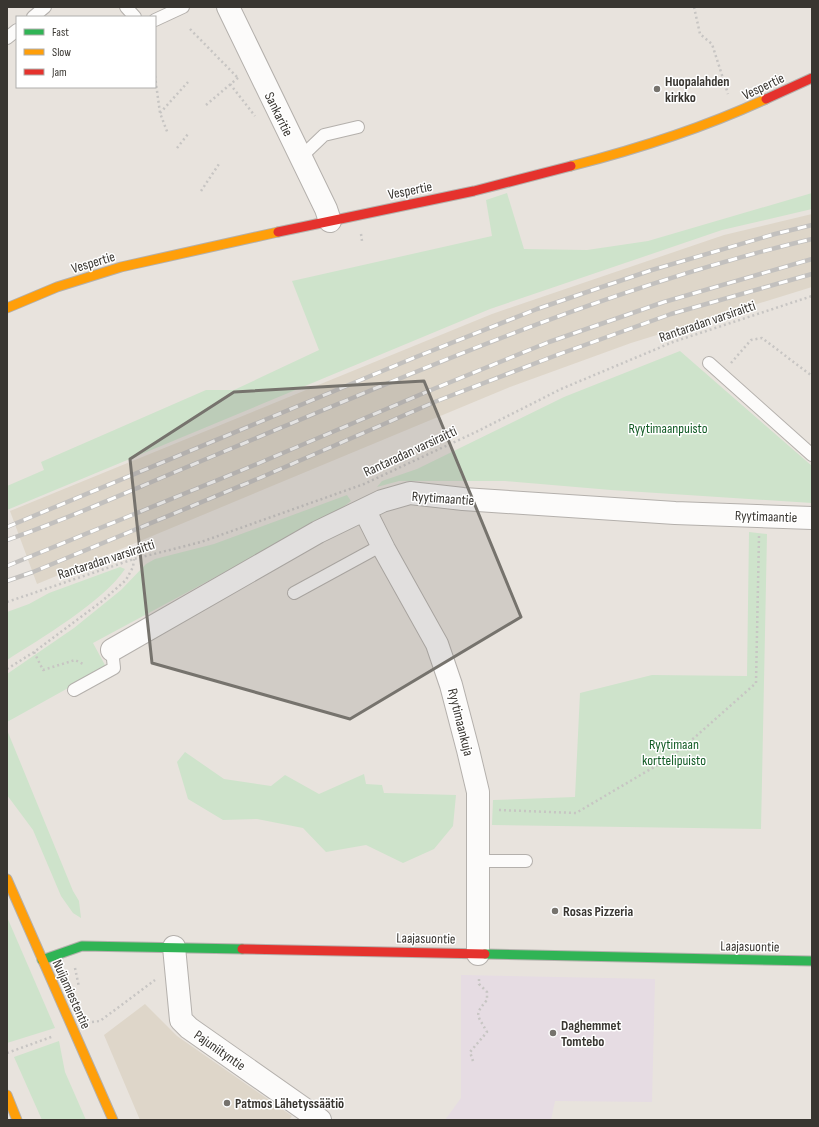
<svg xmlns="http://www.w3.org/2000/svg" width="819" height="1127" viewBox="0 0 819 1127" font-family="'Sofia Sans Condensed',sans-serif">
<style>
.built{fill:#ded6c9}
.education{fill:#e6dce3}
.green{fill:#cee3cb}
.lines{fill:none;stroke-linecap:round;stroke-linejoin:round}
.lane-casing{stroke:#b4b0ac;stroke-width:14}
.street-casing{stroke:#b4b0ac;stroke-width:24}
.fast-casing{stroke:#b4b0ac;stroke-width:11}
.slow-casing{stroke:#b4b0ac;stroke-width:11}
.jam-casing{stroke:#b4b0ac;stroke-width:11}
.path{stroke:#c7c5c3;stroke-width:2.5;stroke-dasharray:2 3;stroke-linecap:butt}
.lane{stroke:#fcfbfa;stroke-width:12}
.street{stroke:#fcfbfa;stroke-width:22}
.fast{stroke:#30b455;stroke-width:9}
.slow{stroke:#ff9f0a;stroke-width:9}
.jam{stroke:#e5322d;stroke-width:9}
.rail-casing{stroke:#c2c0be;stroke-width:4.5}
.rail{stroke:#fff;stroke-width:3;stroke-dasharray:9;stroke-linecap:butt}
.marked{fill:#76736d;fill-opacity:0.2;stroke:#76736d;stroke-width:3;stroke-linejoin:round}
.poi-dot{fill:#76736d;stroke:#fff;stroke-width:1.5}
.labels{text-anchor:middle;stroke-width:3;stroke-linejoin:round;paint-order:stroke}
.poi-label{font-size:14px;font-weight:bold;fill:#393631;stroke:#fff;text-anchor:start}
.street-label{font-size:14px;fill:#393631;stroke:#fff}
.park-label{font-size:14px;fill:#125b25;stroke:#fff}
</style>
<rect width="100%" height="100%" fill="#e8e3dd"/>
<!-- built -->
<g class="built">
<path d="M812 214V287L631 343 510 387 37 584 10 511 492 314 724 235Z"/>
<path d="M145 1004 177 1036 292 1116 289 1120H140L104 1035Z"/>
</g>
<!-- education -->
<path class="education" d="M461 975 655 979 652 1102 555 1101 551 1120H445L461 1098Z"/>
<!-- green -->
<g class="green">
<path d="M507 193 524 249 587 250 648 241 812 193V209L722 230 490 309 7 510V486L44 470 41 462 206 390H234L319 350 292 281 492 236 486 200Z"/>
<path d="M680 351 812 466V503L611 490 505 481H399L377 487 382 481 417 469 564 397Z"/>
<path d="M347 495 351 501 338 511 93 643 106 667 7 722V674L74 628 121 590 146 564 155 559 214 544Z"/>
<path d="M749 532 767 534 761 829 492 825 493 800 575 797 580 693 652 675 747 676Z"/>
<path d="M120 567 125 569C104 601 40 639 7 660V612L29 604 49 593Z"/>
<path d="M7 730 73 891 79 901 81 918 73 913 61 896 33 830 7 795Z"/>
<path d="M185 752 224 779 271 786 285 775 319 794 364 774 366 784 382 785 384 793 456 795 453 826 434 849 403 863 366 845 326 852 303 828 257 819 223 820 188 799 177 762Z"/>
<path d="M7 917 55 1028 7 1043Z"/>
<path d="M59 1041 65 1072 86 1120H42L14 1057Z"/>
</g>
<g class="lines">
<defs>
<g id="lane">
<path d="M126 7 135 17"/>
<path d="M33 17 45 7"/>
<path d="M155 20 183 7"/>
<path d="M7 38 17 30"/>
<path d="M301 157 324 135 358 127"/>
<path d="M709 363 812 455"/>
<path d="M294 593 382 545"/>
<path d="M74 690 114 668 112 650"/>
<path d="M477 861H526"/>
</g>
<g id="street">
<path d="M228 7 326 209 330 221"/>
<path d="M365 511 384 549 437 644 451 685 468 750 478 792V954"/>
<path d="M112 650 318 532 382 501 410 493 463 499 675 513 812 518"/>
<path d="M174 947 181 1020 189 1028 320 1120"/>
</g>
<g id="fast">
<path d="M485 954 812 961"/>
<path d="M42 960 82 946 242 949"/>
</g>
<g id="slow">
<path d="M571 166C638 149 703 128 766 99"/>
<path d="M7 308 57 287 121 267 278 232"/>
<path d="M7 879 113 1120"/>
<path d="M7 1095 17 1120"/>
</g>
<g id="jam">
<path d="M766 99 812 78"/>
<path d="M278 232 474 191 571 166"/>
<path d="M242 949 485 954"/>
</g>
</defs>
<!-- lane casing -->
<use href="#lane" class="lane-casing"/>
<!-- street casing -->
<use href="#street" class="street-casing"/>
<!-- fast casing -->
<use href="#fast" class="fast-casing"/>
<!-- slow casing -->
<use href="#slow" class="slow-casing"/>
<!-- jam casing -->
<use href="#jam" class="jam-casing"/>
<!-- path -->
<g class="path">
<path d="M694 7 700 34 712 44 728 94"/>
<path d="M190 29 237 77"/>
<path d="M155 76 160 113 168 134"/>
<path d="M230 84 255 116"/>
<path d="M206 105 239 77"/>
<path d="M160 113 188 82"/>
<path d="M177 148 188 134"/>
<path d="M201 191 219 164"/>
<path d="M361 234 362 241"/>
<path d="M731 363 751 340 762 338 812 376"/>
<path d="M7 602 134 559 201 542 364 484 476 432 561 389 673 342 812 296"/>
<path d="M34 652 43 670 75 660 85 665"/>
<path d="M7 669 34 652 101 602 126 580 133 567 134 559"/>
<path d="M499 810 576 813 666 760 694 738 756 683 759 536"/>
<path d="M75 968 79 987"/>
<path d="M92 1022 100 1021 155 980"/>
<path d="M7 1053 54 1036"/>
<path d="M473 1061 470 1052 487 1032C478 1015 473 1016 487 1000V992L479 984V976"/>
</g>
<!-- lane -->
<use href="#lane" class="lane"/>
<!-- street -->
<use href="#street" class="street"/>
<!-- fast -->
<use href="#fast" class="fast"/>
<!-- slow -->
<use href="#slow" class="slow"/>
<!-- jam -->
<use href="#jam" class="jam"/>
<defs>
<g id="rail">
<path d="M7 527 416 357 537 309 652 270 775 234 812 225"/>
<path d="M7 540C68 519 127 492 187 467 392 382 595 290 812 239"/>
<path d="M7 566 257 464 431 390 549 342 664 302 812 259"/>
<path d="M7 581 33 572 262 477 437 401 557 355 671 314 812 274"/>
</g>
</defs>
<!-- rail casing -->
<use href="#rail" class="rail-casing"/>
<!-- rail -->
<use href="#rail" class="rail"/>
</g>
<!-- marked area -->
<path class="marked" d="M424 381 521 617 350 719 152 663 130 459 234 392Z"/>
<!-- markers -->
<g class="poi-dot">
<circle cx="657" cy="89" r="4"/>
<circle cx="555" cy="911" r="4"/>
<circle cx="553" cy="1033" r="4"/>
<circle cx="227" cy="1103" r="4"/>
</g>
<g class="labels">
<!-- poi labels -->
<g class="poi-label">
<text x="665" y="86">Huopalahden<tspan x="665" dy="16">kirkko</tspan></text>
<text x="563" y="916">Rosas Pizzeria</text>
<text x="561" y="1030">Daghemmet<tspan x="561" dy="16">Tomtebo</tspan></text>
<text x="235" y="1108">Patmos Lähetyssäätiö</text>
</g>
<!-- street labels -->
<g class="street-label">
<text transform="translate(763 86) rotate(-25)" y="5">Vespertie</text>
<text transform="translate(279 114) rotate(64)" y="5">Sankaritie</text>
<text transform="translate(410 190) rotate(-11)" y="5">Vespertie</text>
<text transform="translate(93 262) rotate(-17)" y="5">Vespertie</text>
<text transform="translate(707 321) rotate(-19)" y="5">Rantaradan varsiraitti</text>
<text transform="translate(410 451) rotate(-25)" y="5">Rantaradan varsiraitti</text>
<text transform="translate(443 498) rotate(4)" y="5">Ryytimaantie</text>
<text transform="translate(766 516) rotate(2)" y="5">Ryytimaantie</text>
<text transform="translate(106 559) rotate(-18)" y="5">Rantaradan varsiraitti</text>
<text transform="translate(461 722) rotate(76)" y="5">Ryytimaankuja</text>
<text transform="translate(426 938) rotate(1)" y="5">Laajasuontie</text>
<text transform="translate(750 946) rotate(1)" y="5">Laajasuontie</text>
<text transform="translate(72 994) rotate(66)" y="5">Nuijamiestentie</text>
<text transform="translate(220 1050) rotate(35)" y="5">Pajuniityntie</text>
</g>
<!-- park labels -->
<g class="park-label">
<text x="668" y="433">Ryytimaanpuisto</text>
<text x="674" y="749">Ryytimaan<tspan x="674" dy="16">korttelipuisto</tspan></text>
</g>
</g>
<!-- border -->
<rect width="819" height="1127" fill="none" stroke="#393631" stroke-width="16"/>
<!-- legend -->
<rect x="16" y="16" width="140" height="72" fill="#ffffff" stroke="#b0afad"/>
<rect x="24" y="29" width="20" height="6" fill="#30b455" stroke="#b0afad"/>
<text x="52" y="36" font-size="12" fill="#393631">Fast</text>
<rect x="24" y="49" width="20" height="6" fill="#ff9f0a" stroke="#b0afad"/>
<text x="52" y="56" font-size="12" fill="#393631">Slow</text>
<rect x="24" y="69" width="20" height="6" fill="#e5322d" stroke="#b0afad"/>
<text x="52" y="76" font-size="12" fill="#393631">Jam</text>
</svg>
